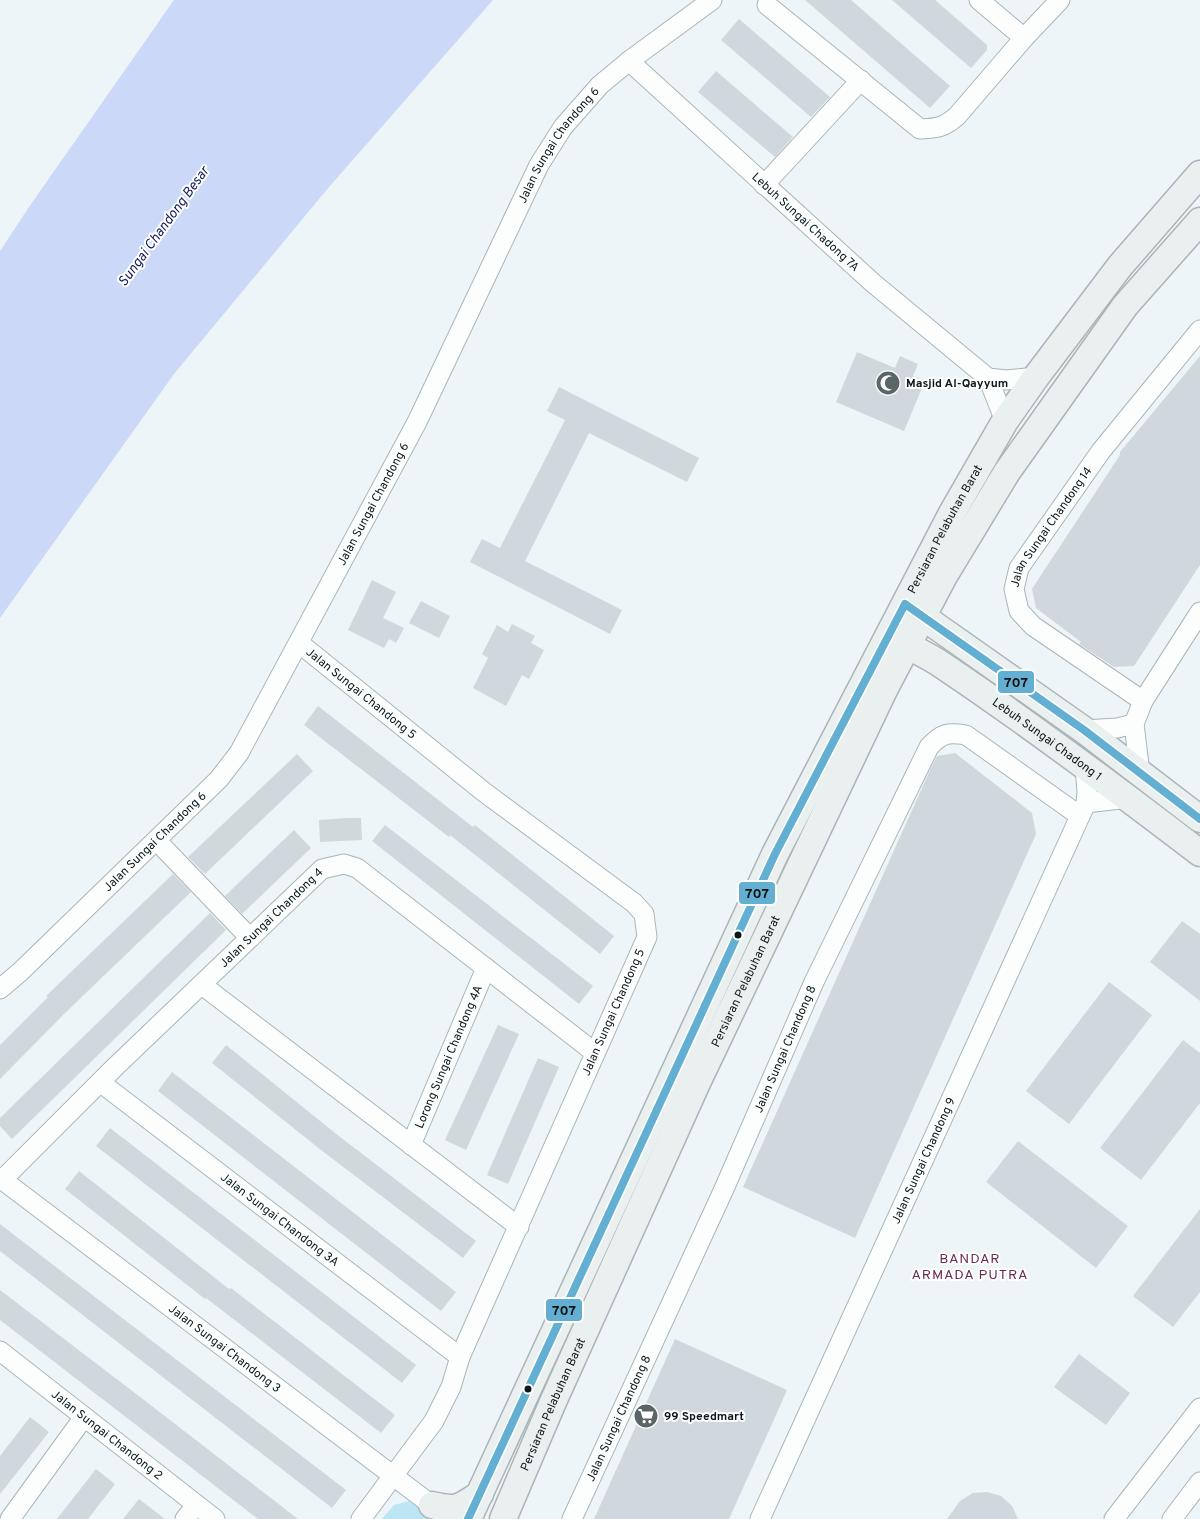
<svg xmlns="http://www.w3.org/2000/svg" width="1200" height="1519" viewBox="0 0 1200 1519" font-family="Overpass,sans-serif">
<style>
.green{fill:#bde6f5}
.water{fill:#cbd8f8}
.building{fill:#d0d8de}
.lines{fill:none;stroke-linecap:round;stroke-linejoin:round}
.street-casing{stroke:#abb4b7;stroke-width:21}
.secondary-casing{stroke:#abb4b7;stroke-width:29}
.street{stroke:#fcfefe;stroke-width:19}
.secondary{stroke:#eaeff0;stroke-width:26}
.bus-1-casing{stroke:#fff;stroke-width:11}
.bus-1{stroke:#62afd2;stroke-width:8}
.bus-dot{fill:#0b171b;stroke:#fff;stroke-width:2}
.labels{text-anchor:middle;stroke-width:4;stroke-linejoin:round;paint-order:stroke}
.street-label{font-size:12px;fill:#0b171b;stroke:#fff}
.poi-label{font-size:12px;font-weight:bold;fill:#0b171b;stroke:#fff;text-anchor:start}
.water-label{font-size:14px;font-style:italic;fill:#182060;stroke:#fff}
.neighbourhood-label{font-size:14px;letter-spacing:1px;fill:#6b2d52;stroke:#fff}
.line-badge{stroke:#fff;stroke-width:2}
.pale-badge-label{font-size:14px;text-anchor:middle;font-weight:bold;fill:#111}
</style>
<rect width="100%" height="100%" fill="#eef5f8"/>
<!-- green -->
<path class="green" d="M409 1501 434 1519H382L394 1505Z"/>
<!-- water -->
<path class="water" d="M174 0H493L329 187 174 374 0 618V251L31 204Z"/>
<!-- building -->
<g class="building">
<path d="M805 0H851L950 86 930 108Z"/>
<path d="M892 0H935L987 45V50L971 68Z"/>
<path d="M739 19 830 97 811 117 721 40Z"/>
<path d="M716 71 793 137 775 157 698 92Z"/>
<path d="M857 352 895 368 900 356 918 364 913 376 925 381 904 431 836 402Z"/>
<path d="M1200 356V565L1134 666 1114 667 1079 644 1081 642 1036 608 1032 589 1120 455V452Z"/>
<path d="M559 387 699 458 687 482 589 433 525 561 622 610 610 634 470 562 482 539 500 548 565 420 547 411Z"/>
<path d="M372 580 396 592 383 618 404 628 396 643 389 639 384 648 348 630Z"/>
<path d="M421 601 450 616 439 638 409 623Z"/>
<path d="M512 624 535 636 531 643 544 650 529 679 522 675 506 706 473 688 488 658 482 654 497 625 508 632Z"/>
<path d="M318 706 473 827 475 825 614 936 600 954 450 835 449 837 304 725Z"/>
<path d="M955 753 1032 813 1036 834 855 1238 743 1187 930 770 937 756Z"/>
<path d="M297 754 313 771 205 874 188 857Z"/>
<path d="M347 818H361L362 840 320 842 319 820Z"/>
<path d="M385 825 593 986 579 1004 372 841Z"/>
<path d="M294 830 311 848 242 914 225 896Z"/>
<path d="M173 874 191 892 64 1014 0 1079V1045L48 997 46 996Z"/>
<path d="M210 913 226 930 12 1139 0 1126V1118Z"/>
<path d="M1182 921 1200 934V1001L1150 962Z"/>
<path d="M1109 982 1152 1015 1069 1124 1026 1091Z"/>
<path d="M498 1025 519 1034 466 1150 445 1140Z"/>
<path d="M1183 1040 1200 1053V1103L1141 1180 1100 1148Z"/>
<path d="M226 1045 335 1133 476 1241 463 1258 321 1150 212 1063Z"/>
<path d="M538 1058 559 1067 508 1184 487 1175Z"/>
<path d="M172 1072 456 1292 441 1311 158 1091Z"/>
<path d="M110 1128 416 1365 402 1383 96 1146Z"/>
<path d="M1018 1141 1128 1226 1096 1268 986 1182Z"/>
<path d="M79 1171 229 1289 231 1288 395 1415 381 1433 206 1298 205 1299 65 1189Z"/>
<path d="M1200 1209V1292L1173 1327 1133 1296Z"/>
<path d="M0 1224 346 1490 332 1508 0 1251Z"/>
<path d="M0 1290 148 1403 298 1519H258L0 1320Z"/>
<path d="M675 1339 787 1390 781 1404 729 1519H594Z"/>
<path d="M1079 1354 1130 1393 1106 1425 1054 1387Z"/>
<path d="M30 1417 49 1432 0 1494V1456Z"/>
<path d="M96 1469 115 1484 88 1519H57Z"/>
<path d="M987 1492 1001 1496 1012 1506 1018 1519H947L960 1501 973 1493Z"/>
<path d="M139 1499 165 1519H123Z"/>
</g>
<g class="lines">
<defs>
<g id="street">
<path d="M979 0 1024 38"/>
<path d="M767 5 920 129C938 128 943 128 957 116L1024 38 1060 0"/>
<path id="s1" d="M629 61 873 283 988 378 1005 421"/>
<path d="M764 185 861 80"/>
<path d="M988 378 1006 380 1036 377"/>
<path id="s2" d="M299 643 484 792 634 903 644 914 647 937 460 1357 451 1387 434 1421 361 1519"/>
<path id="s3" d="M1143 701 1033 626 1019 611 1014 589 1019 568 1101 451 1200 330"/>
<path d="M1084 730 1117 728 1134 724"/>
<path d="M1140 773 1134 724 1143 701 1200 612"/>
<path d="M1086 803 1129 798"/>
<path d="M157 841 250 938"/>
<path d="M202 985 519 1227"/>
<path id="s4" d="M0 989 20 972 219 779 239 753 417 422 539 165 563 127 600 85 629 61 712 0"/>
<path id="s5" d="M101 1083 460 1357"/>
<path id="s6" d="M411 1145 486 968"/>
<path id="s7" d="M0 1178 441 1512"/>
<path id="s8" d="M2 1180 115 1067 322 869 344 864 357 868 594 1052"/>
<path id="s9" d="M0 1351 215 1519"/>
<path d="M10 1519 84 1417"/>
<path d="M185 1519 196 1505"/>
<path id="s10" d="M572 1519 724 1189 814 982 929 747C942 733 948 732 966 735L1080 816"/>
<path id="s11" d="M760 1519 1086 803 1087 792 1085 766"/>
<path d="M1114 1519 1200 1408"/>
<path d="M1172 1519 1200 1482"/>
</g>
<g id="secondary">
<path d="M909 607 1084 730 1200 819"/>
<path id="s12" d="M892 637C908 647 926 654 942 665 1030 724 1115 788 1200 853"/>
<path d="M432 1505C457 1511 459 1508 480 1494"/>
<path id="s13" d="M468 1519 775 854 952 513 1005 421 1036 377 1120 266 1200 174"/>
<path id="s14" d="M503 1519 553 1402 697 1083 884 690 944 576 1007 472 1125 306 1200 221"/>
</g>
</defs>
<!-- street casing -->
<use href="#street" class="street-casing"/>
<!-- secondary casing -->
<use href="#secondary" class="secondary-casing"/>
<!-- street -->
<use href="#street" class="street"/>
<!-- secondary -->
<use href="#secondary" class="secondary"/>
<defs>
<path id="bus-1" d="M468 1519 775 854 905 604 1084 730 1200 819"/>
</defs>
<!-- bus-1 casing -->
<use href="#bus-1" class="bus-1-casing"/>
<!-- bus-1 -->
<use href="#bus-1" class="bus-1"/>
</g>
<!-- icons -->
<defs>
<symbol id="mosque-disc" viewBox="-11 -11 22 22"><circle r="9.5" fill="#5a6568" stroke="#fff"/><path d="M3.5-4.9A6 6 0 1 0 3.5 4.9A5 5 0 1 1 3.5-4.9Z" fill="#fff"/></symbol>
<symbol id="supermarket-disc" viewBox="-11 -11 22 22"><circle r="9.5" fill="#5a6568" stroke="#fff"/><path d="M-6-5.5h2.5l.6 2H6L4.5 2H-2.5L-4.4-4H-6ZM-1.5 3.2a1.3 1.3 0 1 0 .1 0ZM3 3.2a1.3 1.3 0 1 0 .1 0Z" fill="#fff"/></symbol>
</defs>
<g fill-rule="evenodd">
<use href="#mosque-disc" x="874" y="369" width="28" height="28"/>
<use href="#supermarket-disc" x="632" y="1402" width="28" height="28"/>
</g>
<!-- markers -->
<g class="bus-dot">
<circle cx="738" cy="935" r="4.5"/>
<circle cx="528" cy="1389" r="4.5"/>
</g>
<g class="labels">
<!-- street labels -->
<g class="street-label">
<text dy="4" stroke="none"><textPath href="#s4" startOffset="1024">Jalan Sungai Chandong 6</textPath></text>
<text dy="4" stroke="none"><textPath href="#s1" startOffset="239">Lebuh Sungai Chadong 7A</textPath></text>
<text dy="4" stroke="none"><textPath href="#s4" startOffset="619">Jalan Sungai Chandong 6</textPath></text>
<text dy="4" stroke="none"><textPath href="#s3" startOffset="249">Jalan Sungai Chandong 14</textPath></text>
<text dy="4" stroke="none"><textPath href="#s13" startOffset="1099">Persiaran Pelabuhan Barat</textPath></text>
<text dy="4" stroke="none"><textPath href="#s2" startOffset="80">Jalan Sungai Chandong 5</textPath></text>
<text dy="4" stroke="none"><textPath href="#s12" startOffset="186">Lebuh Sungai Chadong 1</textPath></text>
<text dy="4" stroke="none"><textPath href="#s4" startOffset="214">Jalan Sungai Chandong 6</textPath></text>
<text dy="4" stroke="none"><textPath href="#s8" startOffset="376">Jalan Sungai Chandong 4</textPath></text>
<text dy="4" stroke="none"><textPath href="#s14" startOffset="590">Persiaran Pelabuhan Barat</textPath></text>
<text transform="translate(613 1012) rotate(-66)" y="4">Jalan Sungai Chandong 5</text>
<text dy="4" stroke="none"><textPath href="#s10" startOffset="516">Jalan Sungai Chandong 8</textPath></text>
<text dy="4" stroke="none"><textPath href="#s6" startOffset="96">Lorong Sungai Chandong 4A</textPath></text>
<text dy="4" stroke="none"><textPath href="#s11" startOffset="394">Jalan Sungai Chandong 9</textPath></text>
<text dy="4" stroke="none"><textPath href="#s5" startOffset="225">Jalan Sungai Chandong 3A</textPath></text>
<text dy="4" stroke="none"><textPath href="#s7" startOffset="282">Jalan Sungai Chandong 3</textPath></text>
<text dy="4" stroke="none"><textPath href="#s14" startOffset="125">Persiaran Pelabuhan Barat</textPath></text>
<text dy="4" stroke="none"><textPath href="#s10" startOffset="111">Jalan Sungai Chandong 8</textPath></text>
<text dy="4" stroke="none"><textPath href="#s9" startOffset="136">Jalan Sungai Chandong 2</textPath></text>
</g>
<!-- poi labels -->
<g class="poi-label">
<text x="906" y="387">Masjid Al-Qayyum</text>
<text x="664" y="1420">99 Speedmart</text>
</g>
<!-- water labels -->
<g class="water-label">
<text transform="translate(163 226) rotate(-54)" y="5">Sungai Chandong Besar</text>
</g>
<!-- neighbourhood labels -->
<g class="neighbourhood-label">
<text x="970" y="1263">BANDAR<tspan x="970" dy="16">ARMADA PUTRA</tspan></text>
</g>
</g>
<g class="line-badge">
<rect x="997" y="670" width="38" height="24" rx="5" fill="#62afd2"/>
<rect x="738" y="881" width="38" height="24" rx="5" fill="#62afd2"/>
<rect x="545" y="1298" width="38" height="24" rx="5" fill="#62afd2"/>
</g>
<g class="pale-badge-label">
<text x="1016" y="687">707</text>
<text x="757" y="898">707</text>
<text x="564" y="1315">707</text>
</g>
</svg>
